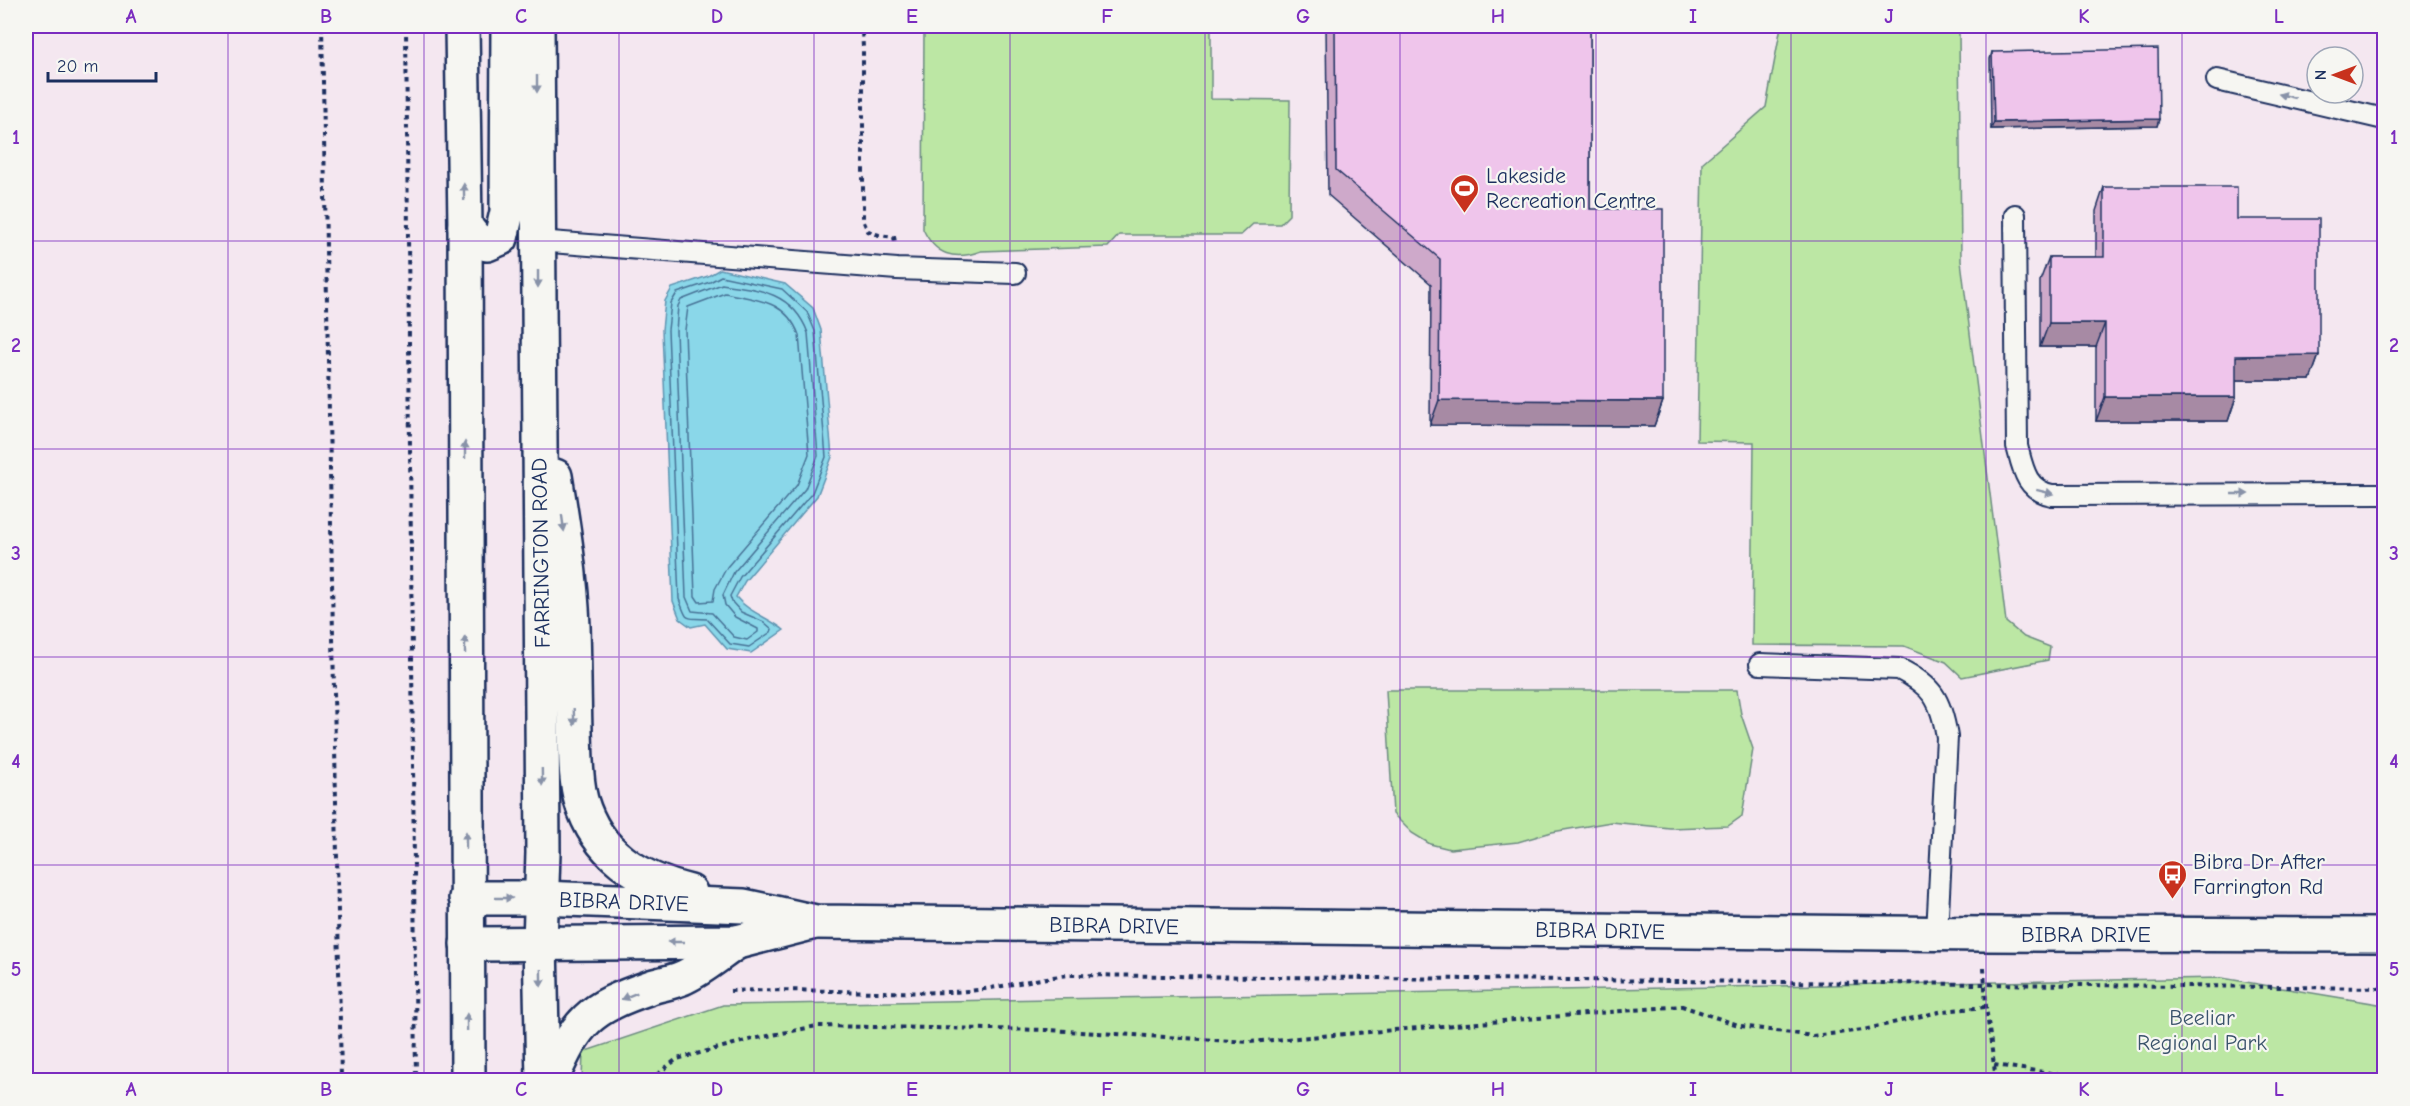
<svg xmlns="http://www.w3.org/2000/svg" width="2410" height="1106" viewBox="0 0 2410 1106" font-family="'Comic Neue',sans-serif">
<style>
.green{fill:#bce7a4;stroke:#6c8b81;stroke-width:1.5}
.water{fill:#8ad7e9;stroke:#5e94b1;stroke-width:1.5}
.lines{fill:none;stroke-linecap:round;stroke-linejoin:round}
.shore{stroke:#477296;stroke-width:1.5}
.lane-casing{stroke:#1b2f5e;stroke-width:24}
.secondary-casing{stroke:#1b2f5e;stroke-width:38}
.path{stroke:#1b2f5e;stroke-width:4;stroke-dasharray:4.5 4.5;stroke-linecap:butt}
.lane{stroke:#f6f6f2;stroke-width:20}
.secondary{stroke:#f6f6f2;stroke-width:33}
.wall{fill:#cea9ca;stroke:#1b2f5e;stroke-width:1.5}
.shaded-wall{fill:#a78aa4;stroke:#1b2f5e;stroke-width:1.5}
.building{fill:#efc5eb;stroke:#1b2f5e;stroke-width:1.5}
.oneway{fill:#8892a8}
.grid{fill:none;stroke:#7b2cbf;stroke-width:1.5;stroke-opacity:0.55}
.labels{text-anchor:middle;stroke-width:4.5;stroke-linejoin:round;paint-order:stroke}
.poi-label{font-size:22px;fill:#1b2f5e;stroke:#f6f6f2;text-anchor:start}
.street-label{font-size:22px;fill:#1b2f5e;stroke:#f6f6f2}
.park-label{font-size:22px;fill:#3b546c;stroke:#f6f6f2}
.neatline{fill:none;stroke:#7b2cbf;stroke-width:2}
.grid-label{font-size:20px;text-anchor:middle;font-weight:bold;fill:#7b2cbf}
</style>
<rect width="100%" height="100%" fill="#f4e7f0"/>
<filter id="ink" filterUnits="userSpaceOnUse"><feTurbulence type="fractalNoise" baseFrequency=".0167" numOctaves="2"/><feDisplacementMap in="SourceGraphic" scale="12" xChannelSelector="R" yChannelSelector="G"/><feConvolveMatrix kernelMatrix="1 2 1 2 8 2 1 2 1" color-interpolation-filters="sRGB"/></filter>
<g filter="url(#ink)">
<!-- green -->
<g class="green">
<path d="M924 26H1211V99L1290 100 1289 215 1280 224H1253L1241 235H1119L1108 247 981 251C954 261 935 255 923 229Z"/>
<path d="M1781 26H1941L1959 31 1961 261 2006 622 2024 637 2050 647 2048 660 1962 677 1946 662 1904 646 1752 645 1754 442 1697 441 1702 163 1766 107Z"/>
<path d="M1386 690H1737L1741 714 1753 749 1742 816 1728 826 1670 828 1611 822 1552 832 1518 842 1450 849 1430 844 1412 833 1393 814Z"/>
<path d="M2222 978 2384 1005V1080H582L583 1052 723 1005Z"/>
</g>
<!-- water -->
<path class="water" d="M720 269 785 284 813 308 821 330 832 457 817 496 745 581 736 597C748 612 769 618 784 630L751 653 727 649 705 624 691 627 680 619 673 601 662 330 665 301 672 288 708 276Z"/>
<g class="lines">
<!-- shore -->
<g class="shore">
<path d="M721 276 782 289 807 312 815 331 826 457 812 493 740 577 730 596 732 602 741 612 764 622 772 629 771 632 749 647 730 644 707 619C685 617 688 624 679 599L668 330 671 303 677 293 710 282Z"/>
<path d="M722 284C760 289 793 293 808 333L818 456 805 489 734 572 723 595 725 605 735 617 758 629V632L747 640 734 637 712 613 692 611 686 597 676 331 678 306 681 300Z"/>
<path d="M725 293C757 300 786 300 799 335L809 454 797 485 727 567 715 589 713 601 699 602 695 596 685 330 688 307Z"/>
</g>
<defs>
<g id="lane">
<path d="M2217 80 2384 119"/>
<path d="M2015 215 2017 446C2023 469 2026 490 2052 495L2384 494"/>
<path d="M538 241 897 269 1015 273"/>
<path d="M1760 664 1899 669C1933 686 1941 700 1947 737L1937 933"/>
</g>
<g id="secondary">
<path d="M462 26 465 226 468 1080"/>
<path d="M537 26 543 853 540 942 543 1080"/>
<path d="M465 226 477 241 487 244 501 238 507 212 508 26"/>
<path d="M555 476C563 525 571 576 573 626 574 661 574 696 575 731 576 754 575 778 581 800 597 854 638 879 690 892"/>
<path d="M466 898H541L744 906 816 922 1982 934 2384 935"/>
<path d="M467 944 737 942 811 923"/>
<path d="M551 1080C578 1020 587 1009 651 987 661 984 672 982 682 978 701 970 720 953 737 942"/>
</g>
</defs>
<!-- lane casing -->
<use href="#lane" class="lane-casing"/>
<!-- secondary casing -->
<use href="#secondary" class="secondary-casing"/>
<!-- path -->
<g class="path">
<path d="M322 26 341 1080"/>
<path d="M406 26 416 1080"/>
<path d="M857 26 862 32 863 47V220L868 231 879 235 894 237 895 242"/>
<path d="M1984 968 1986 1007 1996 1080"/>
<path d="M730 991C804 988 877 994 951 992 991 991 1029 979 1069 975L2384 988"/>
<path d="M1994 1065 2101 1080"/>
<path d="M650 1080 677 1059 753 1039 817 1026 1048 1030 1250 1042 1682 1006 1741 1026 1813 1036 1863 1030 1943 1011 1986 1007"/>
</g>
<!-- lane -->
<use href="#lane" class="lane"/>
<!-- secondary -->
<use href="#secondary" class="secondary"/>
</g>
<!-- wall -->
<g class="wall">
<path d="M1326 26H1590V209L1663 401 1654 426 1430 425 1431 284 1328 195Z"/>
<path d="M1992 52 2159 119 2157 126 1991 129 1990 59Z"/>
<path d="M2104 187 2237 219 2319 355 2310 380H2236V397L2228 421H2096V347H2040V281L2049 257H2096V211Z"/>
</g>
<!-- shaded-wall -->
<g class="shaded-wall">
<path d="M2159 119 2157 126 1991 129 1994 122Z"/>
<path d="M2049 323H2105L2096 347H2040Z"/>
<path d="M2319 355 2310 380H2228L2236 356Z"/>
<path d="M2105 397H2236L2228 421H2096Z"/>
<path d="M1439 400 1663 401 1654 426 1430 425Z"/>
</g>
<!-- building -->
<g class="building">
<path d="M1335 26H1590V209H1663V401L1439 400 1440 259 1336 170Z"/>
<path d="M2158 49 2159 119 1994 122 1992 52Z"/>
<path d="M2104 187H2237V219H2319V355L2236 356V397H2105V323H2049V257H2104Z"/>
</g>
<!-- one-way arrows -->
<defs><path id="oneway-solid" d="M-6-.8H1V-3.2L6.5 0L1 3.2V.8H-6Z" transform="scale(1.5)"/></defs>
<g class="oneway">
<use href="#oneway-solid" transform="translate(537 84) rotate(90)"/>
<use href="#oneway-solid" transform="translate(2287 96) rotate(-167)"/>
<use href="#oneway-solid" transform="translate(464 192) rotate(-91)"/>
<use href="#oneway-solid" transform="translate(538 279) rotate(90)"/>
<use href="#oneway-solid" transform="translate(465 450) rotate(-90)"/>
<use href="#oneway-solid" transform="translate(2045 492) rotate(14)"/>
<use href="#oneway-solid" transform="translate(2240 494)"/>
<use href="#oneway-solid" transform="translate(563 523) rotate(82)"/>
<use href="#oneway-solid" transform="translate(465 645) rotate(-90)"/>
<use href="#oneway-solid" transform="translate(574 717) rotate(88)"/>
<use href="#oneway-solid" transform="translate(542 777) rotate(89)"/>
<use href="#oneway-solid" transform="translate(466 840) rotate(-90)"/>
<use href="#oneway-solid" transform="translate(504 898)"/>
<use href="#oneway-solid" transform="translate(676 942) rotate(180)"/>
<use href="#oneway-solid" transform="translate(541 978) rotate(89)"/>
<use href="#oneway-solid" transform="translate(629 996) rotate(158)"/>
<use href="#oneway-solid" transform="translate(467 1022) rotate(-91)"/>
</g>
</g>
<!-- grid -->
<path class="grid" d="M228 26V1080M424 26V1080M619 26V1080M814 26V1080M1010 26V1080M1205 26V1080M1400 26V1080M1596 26V1080M1791 26V1080M1986 26V1080M2182 26V1080M26 241H2384M26 449H2384M26 657H2384M26 865H2384"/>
<!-- icons -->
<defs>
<symbol id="stadium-pin" viewBox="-11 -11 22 30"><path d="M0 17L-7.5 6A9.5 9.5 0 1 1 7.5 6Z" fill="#c8321e" stroke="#f6f6f2"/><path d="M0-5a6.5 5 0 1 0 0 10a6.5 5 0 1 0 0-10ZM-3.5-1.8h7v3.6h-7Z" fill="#fff"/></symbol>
<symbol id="bus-pin" viewBox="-11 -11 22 30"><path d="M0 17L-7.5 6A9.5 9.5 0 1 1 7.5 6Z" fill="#c8321e" stroke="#f6f6f2"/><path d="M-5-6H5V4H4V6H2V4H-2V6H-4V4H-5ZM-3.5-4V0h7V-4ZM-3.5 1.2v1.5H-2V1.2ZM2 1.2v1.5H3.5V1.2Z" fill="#fff"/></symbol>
</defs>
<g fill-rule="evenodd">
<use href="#stadium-pin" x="1448" y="172" width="33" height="45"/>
<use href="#bus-pin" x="2156" y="858" width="33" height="45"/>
</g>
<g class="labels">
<!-- poi labels -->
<g class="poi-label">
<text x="1486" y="183">Lakeside<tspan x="1486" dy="25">Recreation Centre</tspan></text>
<text x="2193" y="869">Bibra Dr After<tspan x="2193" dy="25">Farrington Rd</tspan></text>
</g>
<!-- street labels -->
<g class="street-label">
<text transform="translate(540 553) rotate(-91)" y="8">FARRINGTON ROAD</text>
<text transform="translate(624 901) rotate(2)" y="8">BIBRA DRIVE</text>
<text transform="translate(1114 925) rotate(1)" y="8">BIBRA DRIVE</text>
<text transform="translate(1600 930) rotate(1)" y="8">BIBRA DRIVE</text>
<text x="2086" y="942">BIBRA DRIVE</text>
</g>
<!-- park labels -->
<g class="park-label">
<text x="2202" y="1025">Beeliar<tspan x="2202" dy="25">Regional Park</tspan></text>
</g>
</g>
<!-- margin -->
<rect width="2410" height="1106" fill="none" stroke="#f6f6f2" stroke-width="66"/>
<!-- north arrow -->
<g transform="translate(2335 75) rotate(270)"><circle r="28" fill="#f6f6f2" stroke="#9ea6b7" stroke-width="1.5"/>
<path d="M0-4.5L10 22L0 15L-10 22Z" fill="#c8321e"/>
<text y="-9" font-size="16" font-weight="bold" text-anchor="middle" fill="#1b2f5e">N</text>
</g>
<!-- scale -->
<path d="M48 72v9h108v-9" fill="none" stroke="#1b2f5e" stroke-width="3"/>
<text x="57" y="72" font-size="18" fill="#1b2f5e" stroke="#f6f6f2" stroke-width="4.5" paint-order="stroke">20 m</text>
<rect x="33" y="33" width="2344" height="1040" class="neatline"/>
<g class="grid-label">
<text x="131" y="23">A</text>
<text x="326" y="23">B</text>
<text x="521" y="23">C</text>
<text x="717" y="23">D</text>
<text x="912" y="23">E</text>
<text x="1107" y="23">F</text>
<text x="1303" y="23">G</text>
<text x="1498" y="23">H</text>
<text x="1693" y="23">I</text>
<text x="1889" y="23">J</text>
<text x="2084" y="23">K</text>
<text x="2279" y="23">L</text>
<text x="16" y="144">1</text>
<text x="2394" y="144">1</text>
<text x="16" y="352">2</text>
<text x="2394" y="352">2</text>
<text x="16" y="560">3</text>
<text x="2394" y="560">3</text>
<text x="16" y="768">4</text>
<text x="2394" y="768">4</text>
<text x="16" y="976">5</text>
<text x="2394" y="976">5</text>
<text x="131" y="1096">A</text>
<text x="326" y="1096">B</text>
<text x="521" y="1096">C</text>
<text x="717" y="1096">D</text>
<text x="912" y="1096">E</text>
<text x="1107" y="1096">F</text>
<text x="1303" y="1096">G</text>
<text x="1498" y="1096">H</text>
<text x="1693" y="1096">I</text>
<text x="1889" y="1096">J</text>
<text x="2084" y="1096">K</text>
<text x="2279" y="1096">L</text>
</g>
</svg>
